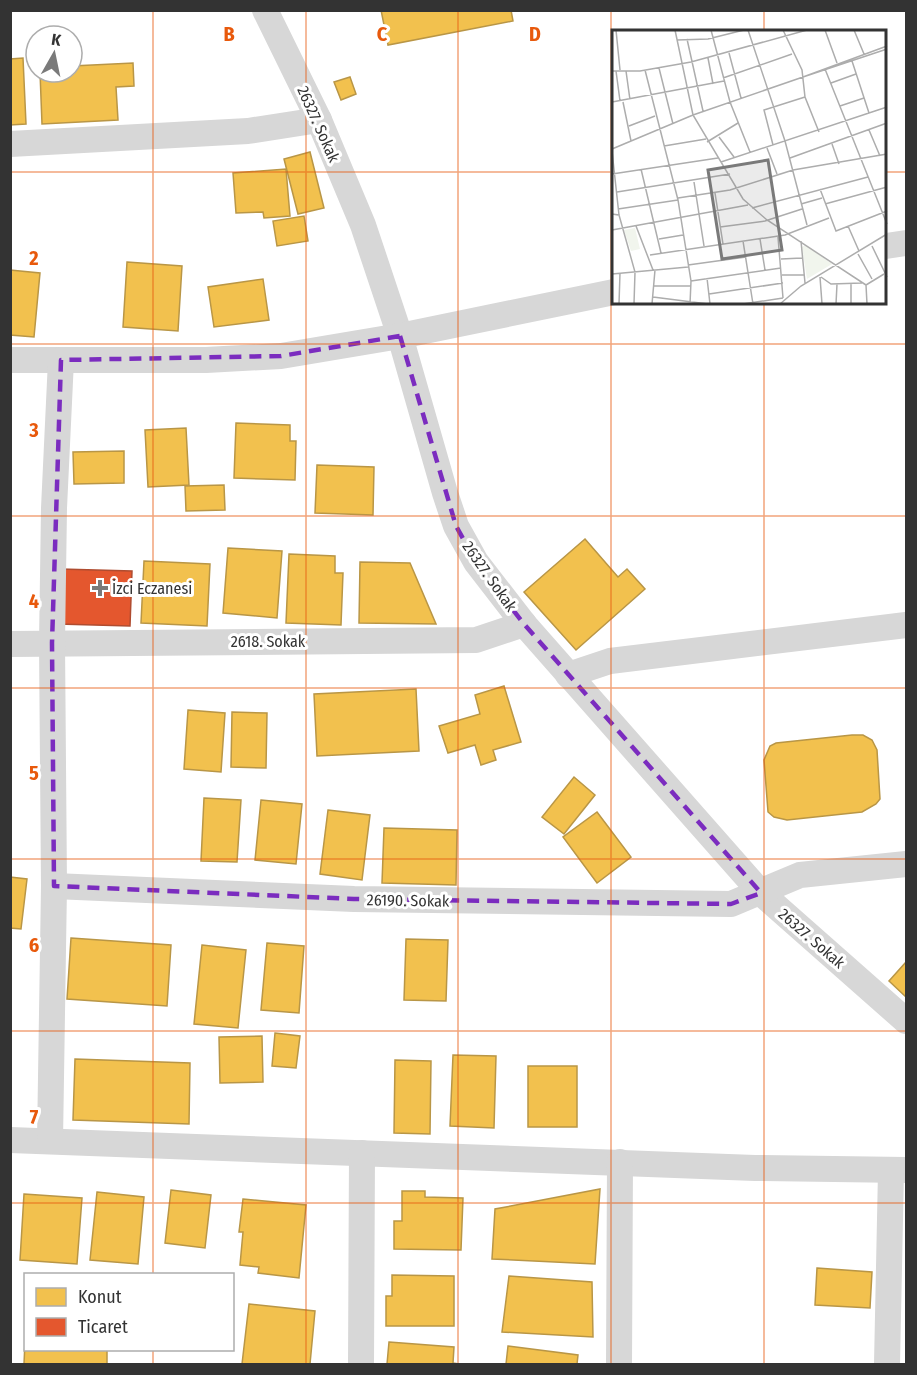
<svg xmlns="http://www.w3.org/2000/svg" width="917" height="1375" viewBox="0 0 917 1375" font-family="'Fira Sans Condensed',sans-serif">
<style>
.homes{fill:#f2c14e;stroke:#b99646;stroke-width:1.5}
.shops{fill:#e4572e;stroke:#af4c30;stroke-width:1.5}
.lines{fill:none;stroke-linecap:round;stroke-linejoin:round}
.street{stroke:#d7d7d7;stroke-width:26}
.marked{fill:none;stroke:#7b2cbf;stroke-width:4.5;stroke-dasharray:12 8;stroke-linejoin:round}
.grid{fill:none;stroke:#e8590c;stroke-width:1.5;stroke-opacity:0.55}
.poi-dot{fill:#7a7a7a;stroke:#fff;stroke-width:2}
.labels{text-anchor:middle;stroke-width:6;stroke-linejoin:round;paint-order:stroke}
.street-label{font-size:16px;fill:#333;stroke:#fff}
.poi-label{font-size:16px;fill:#333;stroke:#fff;text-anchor:start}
.inset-road{fill:none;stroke:#adadad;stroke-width:1.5}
.view{fill:#7a7a7a;fill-opacity:0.15;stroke:#7a7a7a;stroke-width:3}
.inset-edge{fill:none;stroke:#333;stroke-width:3}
.grid-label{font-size:20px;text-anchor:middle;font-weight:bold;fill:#e8590c;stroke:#fff;stroke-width:6;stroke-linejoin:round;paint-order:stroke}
</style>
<rect width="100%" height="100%" fill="#fff"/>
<!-- homes -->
<g class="homes">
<path d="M381 10H511L513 21 388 45Z"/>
<path d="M23 58 26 124 10 125V59Z"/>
<path d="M133 63 134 86 116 87 118 120 42 124 40 72H72V66Z"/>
<path d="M350 77 356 94 341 100 334 82Z"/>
<path d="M310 152 324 208 298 214 284 159Z"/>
<path d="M286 169 290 216 264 218 263 212 236 213 233 173Z"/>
<path d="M304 216 308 241 277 246 273 221Z"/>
<path d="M127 262 182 266 178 331 123 327Z"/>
<path d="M10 270 40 273 34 337 10 335Z"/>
<path d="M263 279 269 320 214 327 208 287Z"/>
<path d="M236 423 290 425V441H296L295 480 234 478Z"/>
<path d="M186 428 189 485 148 487 145 430Z"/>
<path d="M124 451V483L74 484 73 452Z"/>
<path d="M317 465 374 467 373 515 315 513Z"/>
<path d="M224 485 225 510 186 511 185 486Z"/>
<path d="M585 539 618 577 627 569 645 589 576 650 524 592Z"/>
<path d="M228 548 282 551 277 618 223 613Z"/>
<path d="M289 554 335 556V573H343L341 625 286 623Z"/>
<path d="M144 561 210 564 207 626 141 623Z"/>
<path d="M360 562 410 563 436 624 359 623Z"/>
<path d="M504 686 521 742 493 750 496 760 481 765 475 745 448 753 439 726 480 714 475 695Z"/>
<path d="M416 689 419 751 317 756 314 694Z"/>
<path d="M188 710 225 713 221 772 184 769Z"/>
<path d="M232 712 267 713 266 768 231 767Z"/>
<path d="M852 735H863L872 740 877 750 880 799 876 804 862 812 787 820 774 817 768 812 764 760 770 746 776 743Z"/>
<path d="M574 777 595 795 564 834 542 817Z"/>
<path d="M204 798 241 800 237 862 201 861Z"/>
<path d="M261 800 302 804 296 864 255 860Z"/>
<path d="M328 810 370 815 362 880 320 874Z"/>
<path d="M597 812 631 857 597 883 563 837Z"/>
<path d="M384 828 457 830 456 885 382 883Z"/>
<path d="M10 877 27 879 21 929 10 928Z"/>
<path d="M71 938 171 945 167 1006 67 999Z"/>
<path d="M406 939 448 940 446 1001 404 1000Z"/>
<path d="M267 943 304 946 299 1013 261 1010Z"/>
<path d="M202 945 246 950 238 1028 194 1024Z"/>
<path d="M906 962V997L889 981Z"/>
<path d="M275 1033 300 1036 296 1068 272 1066Z"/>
<path d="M262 1036 263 1082 220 1083 219 1037Z"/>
<path d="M453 1055 496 1056 494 1128 450 1126Z"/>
<path d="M75 1059 190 1063 189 1124 73 1120Z"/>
<path d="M395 1060 431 1061 430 1134 394 1133Z"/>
<rect x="528" y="1066" width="49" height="61"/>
<path d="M600 1189 595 1264 492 1259 495 1209Z"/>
<path d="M171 1190 211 1195 205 1248 165 1243Z"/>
<path d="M402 1191H425V1197L463 1198 461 1250 394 1249V1221H402Z"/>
<path d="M97 1192 144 1197 138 1264 90 1260Z"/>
<path d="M24 1194 82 1198 77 1264 20 1260Z"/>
<path d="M243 1199 306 1205 299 1278 258 1273 259 1267 240 1265 243 1232H239Z"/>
<path d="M817 1268 872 1272 870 1308 815 1305Z"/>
<path d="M392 1275 454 1276V1326H386V1296H392Z"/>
<path d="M509 1276 592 1282 593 1337 502 1332Z"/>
<path d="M249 1304 315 1311 310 1364H242Z"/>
<path d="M26 1319V1350H107V1364H24Z"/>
<path d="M389 1342 454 1347 453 1363 459 1364H387Z"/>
<path d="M508 1346 578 1355 577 1364H506Z"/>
</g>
<!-- shops -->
<path class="shops" d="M60 569 132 571 130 626 58 624Z"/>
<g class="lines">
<!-- street -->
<g class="street">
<path d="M265 10 319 120 363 225 400 336 445 493 456 526 476 562 524 624 761 893 906 1021"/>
<path d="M10 144 248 131 319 120"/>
<path d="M886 246 906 243"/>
<path d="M10 360H206L281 356 400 336 614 292"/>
<path d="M10 644 476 640 524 624"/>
<path d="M568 675 610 661 906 625"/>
<path d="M54 886 354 899 731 904 800 875 906 864"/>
<path d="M10 1140 755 1168 906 1170"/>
<path d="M50 1141 54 886 52 643 54 508 61 360"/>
<path d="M361 1364 362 1153"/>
<path d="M619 1364 620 1162"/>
<path d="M887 1364 891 1171"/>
</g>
</g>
<!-- marked area -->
<path class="marked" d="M400 336 456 526 476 562 524 624 761 893 731 904 354 899 54 886 52 643 61 360 281 356Z"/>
<!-- grid -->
<path class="grid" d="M153 10V1274M306 10V1364M458 10V1364M611 10V1364M764 10V32M10 172H614M886 172H906M764 303V1364M10 344H906M10 516H906M10 688H906M10 859H906M10 1031H906M10 1203H906M153 1350V1364"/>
<!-- markers -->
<path class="poi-dot" d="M97 579h6v6h6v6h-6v6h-6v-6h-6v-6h6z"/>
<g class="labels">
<!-- street labels -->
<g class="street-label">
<text transform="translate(319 124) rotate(66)" y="6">26327. Sokak</text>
<text transform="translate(490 576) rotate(55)" y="6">26327. Sokak</text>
<text x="268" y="647">2618. Sokak</text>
<text transform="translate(408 900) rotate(1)" y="6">26190. Sokak</text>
<text transform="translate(812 938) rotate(41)" y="6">26327. Sokak</text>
</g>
<!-- poi labels -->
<g class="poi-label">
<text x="112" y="594">İzci Eczanesi</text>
</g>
</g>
<!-- overview -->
<g transform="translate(612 30)">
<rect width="274" height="274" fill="#fff"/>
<path d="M23 198 28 219 19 221 12 200ZM193 215 220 234 195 249 190 217Z" fill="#f1f5ed"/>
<path class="inset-road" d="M4 0 8 40M63 0 81 85 131 169 155 190 254 255M99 0 118 72 138 122M136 0 173 111 195 195M171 0 190 40 193 67 207 102M213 0 225 33M242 0 252 24M75 9 91 81M65 10 96 9 132 0M275 16 191 47 275 19M117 23 129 68M96 28 101 54M240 31 257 83M47 38 61 94M213 39 275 194M33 40 66 170 79 251 78 274M0 41H28L79 32 195 0M4 41 8 71M14 41 18 70M111 48 180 24M219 53 244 44M0 72 112 51M11 72 19 111M228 76 252 68M17 96 43 86M257 100 268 126M107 107 122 127M95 112 126 93M220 114 227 134M161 115 152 80 193 67M52 116 94 109M155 118 165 144M0 119 81 85 191 47M0 121 7 185 0 184M178 128 275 93M109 132 275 77M29 139 49 223M0 144 106 128M82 152 92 216M208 159 224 201 275 181M5 162 118 144M103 163 111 214M66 168 118 160 181 140 275 124M189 174 210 168M213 174 275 157M140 178 256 147M6 179 66 170M7 185 23 242 22 274M24 196 41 240M236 196 247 221M108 197 153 191 190 179M0 200 136 175M166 207 171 268M47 209 71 205M148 209 153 240M131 211 141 274M189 211 193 253M260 216 275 247M246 224 260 249M38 225 173 205 217 188M169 229 190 228M76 235 134 227M0 244 76 237M170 245H192M208 247 210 274M209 247 219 254 250 253M95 248 98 274M79 251 169 238M239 253V274M254 255 272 244M254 255 255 274M42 256H79M97 264 171 253M41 267 96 274M7 274 8 243M40 274 43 240M131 274 171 268M168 274 189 256 275 204M224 274 225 254"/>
<path class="view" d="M156 130 170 220 110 229 96 140Z"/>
<rect width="274" height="274" class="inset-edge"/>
</g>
<g class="grid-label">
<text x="229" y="41">B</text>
<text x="382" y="41">C</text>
<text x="535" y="41">D</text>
<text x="34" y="265">2</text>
<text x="34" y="437">3</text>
<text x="34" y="608">4</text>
<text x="34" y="780">5</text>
<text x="34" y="952">6</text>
<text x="34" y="1124">7</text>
</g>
<!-- border -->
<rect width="917" height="1375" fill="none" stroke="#333333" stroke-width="24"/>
<!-- legend -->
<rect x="24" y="1273" width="210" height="78" fill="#ffffff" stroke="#adadad" stroke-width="1.5"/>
<rect x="36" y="1288" width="30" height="18" fill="#f2c14e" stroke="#adadad" stroke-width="1.5"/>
<text x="78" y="1303" font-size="18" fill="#333333">Konut</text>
<rect x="36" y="1318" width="30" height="18" fill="#e4572e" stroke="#adadad" stroke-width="1.5"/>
<text x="78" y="1333" font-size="18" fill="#333333">Ticaret</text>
<!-- north arrow -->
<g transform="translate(54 54) rotate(9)"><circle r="28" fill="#ffffff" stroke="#adadad" stroke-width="1.5"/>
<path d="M0-4.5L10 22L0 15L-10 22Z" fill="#7a7a7a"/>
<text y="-9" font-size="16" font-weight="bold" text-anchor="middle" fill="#333333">K</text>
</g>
</svg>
